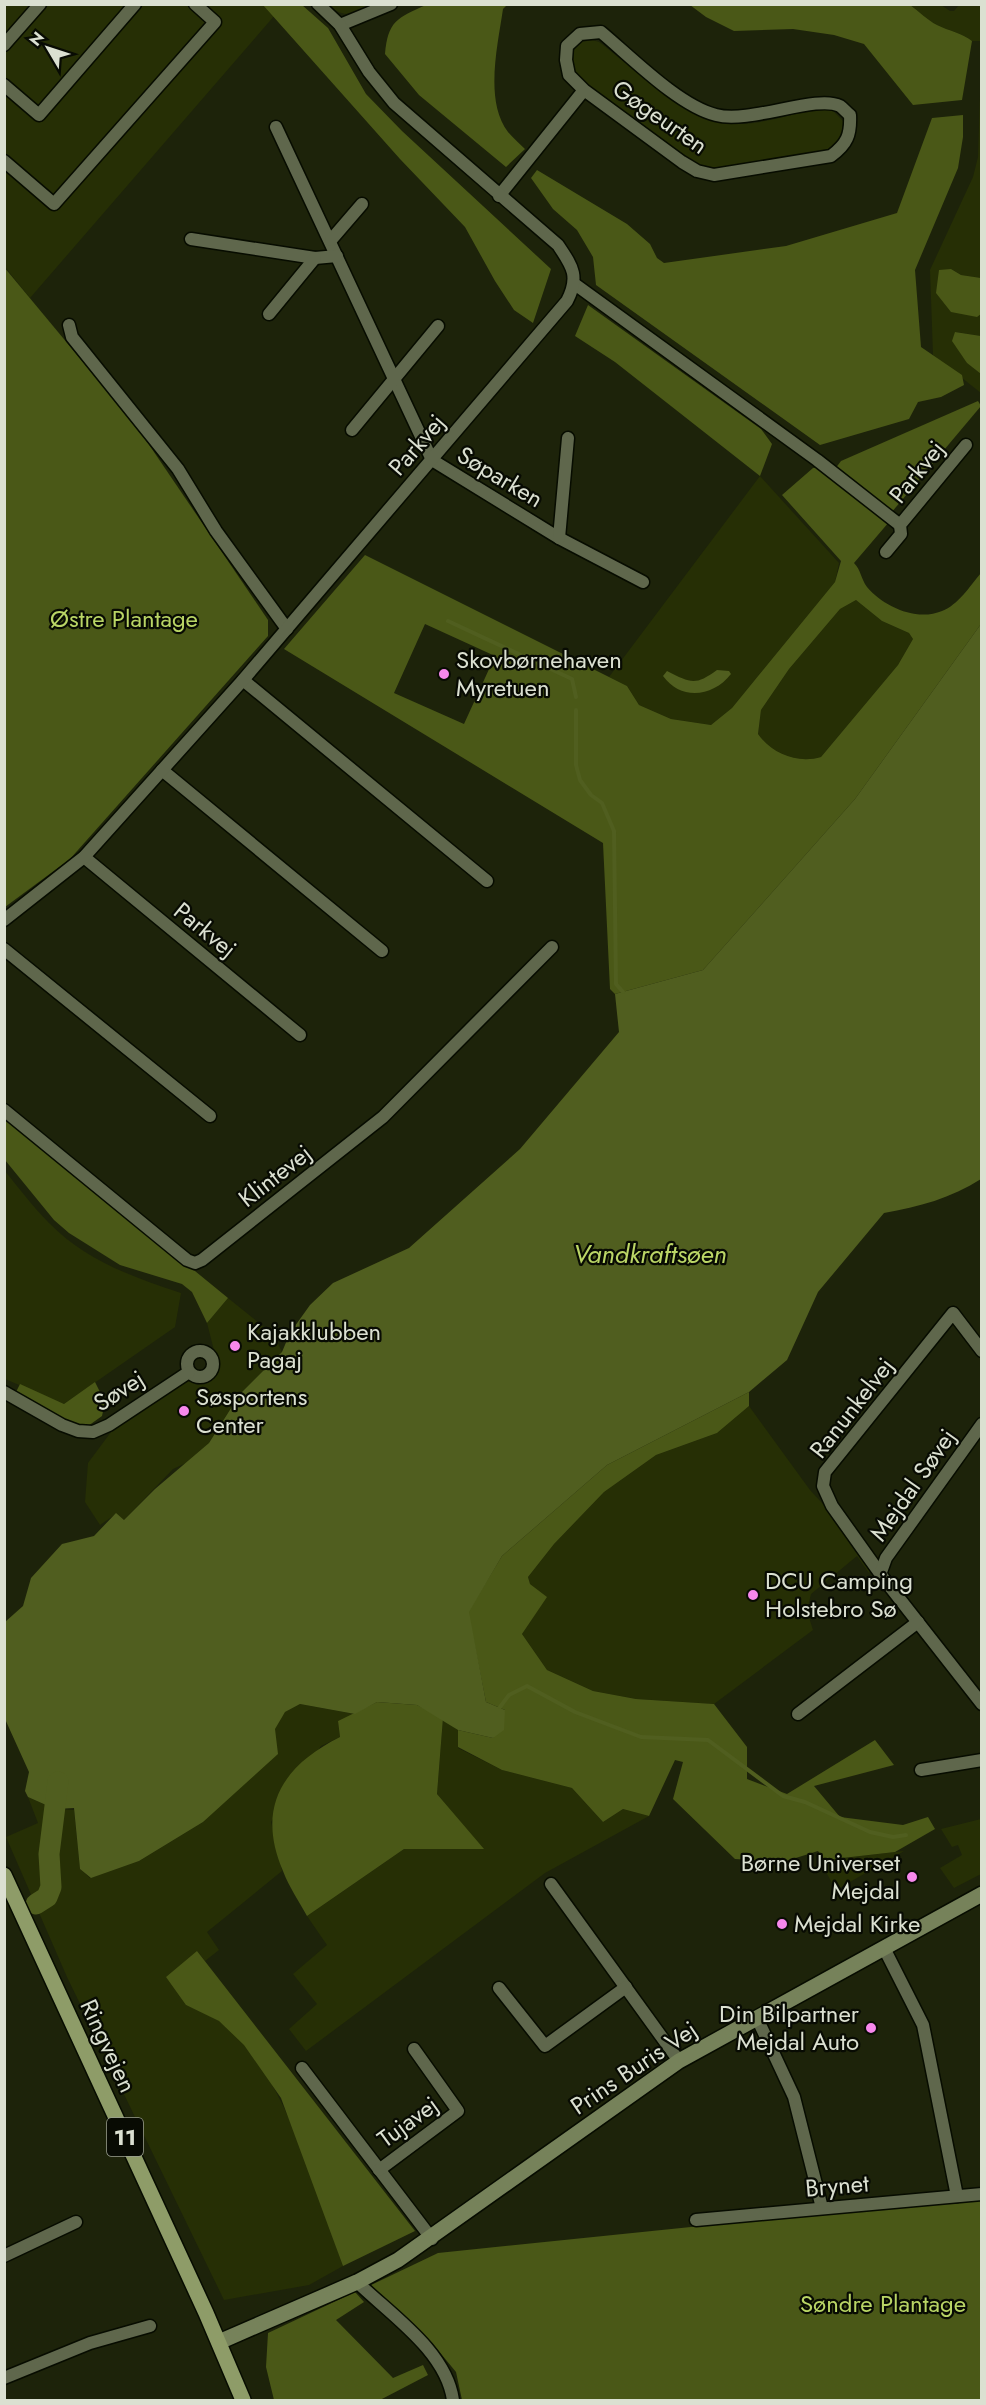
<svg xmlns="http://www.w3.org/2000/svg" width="986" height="2405" viewBox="0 0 986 2405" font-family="Jost,sans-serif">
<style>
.green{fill:#262f05}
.forest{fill:#4a5817;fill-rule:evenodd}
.water{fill:#505e1f}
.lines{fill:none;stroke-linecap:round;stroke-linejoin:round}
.stream{stroke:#505e1f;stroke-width:4}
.river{stroke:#505e1f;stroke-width:21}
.street-casing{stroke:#070c00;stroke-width:15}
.secondary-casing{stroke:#070c00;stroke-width:18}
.primary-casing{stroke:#070c00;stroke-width:18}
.street{stroke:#5f674c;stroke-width:12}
.secondary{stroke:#76825a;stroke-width:15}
.primary{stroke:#8e9c68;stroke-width:15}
.poi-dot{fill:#f788ec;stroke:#080b03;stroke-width:2}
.labels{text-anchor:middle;stroke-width:4.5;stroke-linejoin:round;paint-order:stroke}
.shield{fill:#080b03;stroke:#9ca093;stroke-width:1.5}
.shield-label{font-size:22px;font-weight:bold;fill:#dbe0d1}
.street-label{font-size:24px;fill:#dbe0d1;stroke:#080b03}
.park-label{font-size:24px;fill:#b9d565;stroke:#080b03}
.poi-label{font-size:24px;fill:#dbe0d1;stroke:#080b03;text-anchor:start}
.water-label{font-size:26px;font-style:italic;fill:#bbd666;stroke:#080b03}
</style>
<rect width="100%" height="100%" fill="#1d230a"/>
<!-- green -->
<g class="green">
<path d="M263 4 275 15 30 298 5 267 4 5Z"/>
<path d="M328 5H373C353 13 346 20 328 5Z"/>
<path d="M910 5H941L950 11H954L959 5H981V41H972C962 33 949 31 937 25 927 20 919 11 910 5Z"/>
<path d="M592 40 599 42C639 72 691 127 744 124 772 122 798 111 826 109L833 111 843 121 844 136 833 149C787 157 734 178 689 162L578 80 572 72 570 54 582 42Z"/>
<path d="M981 64V278L961 275 951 269 977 317 981 314V336L956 332 967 363 981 374V393L933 355 930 270 973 177 978 157Z"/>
<path d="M760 476 839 563 835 582 732 708 711 725 671 719 639 705 627 686 609 677Z"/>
<path d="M856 600 882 621 909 633 913 639 898 665 821 757C798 764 772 754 758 734L761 710 789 669 840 609Z"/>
<path d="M4 1170C19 1188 33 1207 49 1223 86 1261 133 1277 181 1293L175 1327 64 1404 5 1379Z"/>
<path d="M228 1298 274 1335 282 1352 240 1394 209 1443 186 1463 173 1469 124 1520 116 1514 100 1525 85 1502 88 1463 114 1428 185 1380 198 1385 212 1378 217 1362 207 1323Z"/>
<path d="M749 1406 810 1490 843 1526 873 1567 869 1573 857 1556 811 1594 807 1611 813 1630 714 1704 636 1699 593 1691 547 1670 522 1634 546 1597 530 1584 528 1577 554 1544 604 1492 656 1455 717 1433Z"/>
<path d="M300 1704 355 1714 338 1721 340 1737 321 1746 271 1822 282 1871 207 1932 219 1950 205 1961 197 1951 186 2005C197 2010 209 2015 219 2021 283 2065 318 2195 343 2266L309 2285 224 2300 67 1977 6 1837 38 1823 28 1797 55 1809 74 1810 80 1869 90 1878 139 1861 203 1822 285 1712Z"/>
<path d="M443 1718 458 1730V1748L502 1770 572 1788 603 1822 623 1809 649 1816 545 1873 306 2051 289 2029 317 2004 293 1974 327 1945 307 1916 404 1849H483L437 1794Z"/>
<path d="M981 1819V1874L954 1888 940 1868 962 1855 958 1845 952 1847 941 1829Z"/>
<path d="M904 1851 836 1890 821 1863 825 1860Z"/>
</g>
<!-- forest -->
<g class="forest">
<path d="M263 5H302L328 28 366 94 402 131 551 269 533 323 514 310 495 281 465 227 400 159Z"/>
<path d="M426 5H507L503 9C498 44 484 101 508 132 513 138 519 143 525 149L506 167 419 95 385 54C388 21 397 18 426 5Z"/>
<path d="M690 5H910C919 11 927 20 937 25 949 31 962 33 972 41L962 100 913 105 864 44 834 35 793 29 734 31 706 17Z"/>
<path d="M963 115V137L958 168 915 270 921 347 962 375 964 385 941 397 918 402 909 419 820 445 596 285 593 257 577 230 553 209 531 178 537 170 627 224 650 244 657 258 664 263 786 246 897 213 932 118Z"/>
<path d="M4 267 137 427 268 620V636L70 859 5 907Z"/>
<path d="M951 269 961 275 981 278V314L977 317 951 312 936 293 939 270Z"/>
<path d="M588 305 761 429 772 444 760 476 615 362 575 336Z"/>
<path d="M955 332 981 336V374L967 363 952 341Z"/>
<path d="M978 401 981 406 891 513 835 469 841 461Z"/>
<path d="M819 467 889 522 854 563C861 570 861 579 867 587 883 606 916 622 942 611 958 605 970 586 981 573V624L855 799 703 970 615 994 610 989 603 843 284 649 365 555 627 686 639 705 671 719 711 725 732 708 835 582 841 561 782 495 813 468ZM856 600 882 621 909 633 913 639 898 665 821 757C798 764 772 754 758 734L761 710 789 669 840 609ZM425 624 495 656 464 724 394 693Z"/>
<path d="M4 1115 228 1298 207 1323 192 1292 182 1284 120 1265 69 1233 54 1220 5 1160Z"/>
<path d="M95 1382 105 1402 102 1416 88 1426 70 1423 16 1392 20 1384 64 1404Z"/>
<path d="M749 1392V1406L717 1433 656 1455 604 1492 554 1544 528 1577 530 1584 547 1597 522 1634 547 1670 593 1691 636 1699 714 1704 747 1747V1779L787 1794 875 1740 894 1765 814 1786 840 1817 903 1825 928 1817 935 1829 895 1852 825 1860 818 1851 783 1862 735 1859 673 1799 683 1762 675 1760 649 1816 623 1809 603 1822 572 1788 502 1770 458 1747V1730L493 1738 505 1710 486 1702 468 1612 502 1556 607 1465Z"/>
<path d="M377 1702 417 1705 443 1718 437 1794 484 1849H404L307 1916C299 1901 289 1887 283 1871 256 1808 282 1766 340 1737L338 1721Z"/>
<path d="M197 1951 415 2231 343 2266 281 2098 244 2045 219 2021 186 2005 166 1977Z"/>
<path d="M981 2197V2400H462L456 2372 432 2343 369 2286 438 2253Z"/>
<path d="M355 2292 364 2302 336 2320 393 2378 423 2365 428 2375 380 2400H274L266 2367 268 2333Z"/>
</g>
<!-- water -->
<g class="water">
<path d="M981 624V1179C951 1198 919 1207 884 1213L818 1292 787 1360 749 1392 607 1465 502 1556 469 1612 486 1702 505 1710 504 1730 493 1738 458 1730 417 1705 377 1702 355 1714 300 1704 285 1712 275 1729 278 1754 203 1822 139 1861 91 1878 80 1869 74 1808 55 1809 28 1797 25 1791 29 1772 5 1719V1622L23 1606 31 1578 62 1544 94 1536 116 1513 124 1520 155 1489 209 1443 240 1394 282 1352 290 1333 310 1305 333 1283 409 1248 520 1149 619 1032 615 994 703 970 855 799Z"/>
<path d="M717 670 729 671 731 674C713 697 681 701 663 676L667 671C691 683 695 686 717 670Z"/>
</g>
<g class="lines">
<!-- stream -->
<g class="stream">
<path d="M448 621 572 679 576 697"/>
<path d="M576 710V765L580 780 591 795 602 803 614 831 616 984 623 992"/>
<path d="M500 1707 509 1695 527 1686 575 1712 641 1737 708 1740 783 1796 805 1802 870 1832 893 1837 906 1835"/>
</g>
<!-- river -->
<path class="river" d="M36 1904 47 1897 51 1887 49 1854 58 1782"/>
<defs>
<g id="street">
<path d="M340 25 391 4"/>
<path d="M4 45 40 4"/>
<path d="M4 85 39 115 135 4"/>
<path d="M276 127 432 460 559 538 643 582"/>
<path d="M4 161 54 204 215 22 195 4"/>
<path d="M499 196 584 90 569 75 566 60 567 46 580 34 601 32C631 57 679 106 716 115 750 124 817 94 840 106 843 108 847 113 850 115 851 135 847 144 831 156L714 175 697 171 682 162 584 90"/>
<path d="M191 239 315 258 337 256"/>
<path d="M331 240 362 204"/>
<path d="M576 285 817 460 900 525"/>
<path d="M269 314 315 258"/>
<path d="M69 325 72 337 178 469 216 531 287 629"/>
<path d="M352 430 438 326"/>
<path d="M559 538 568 438"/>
<path d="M886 552 901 534 900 525 966 445"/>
<path d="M243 680 487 881"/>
<path d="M162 770 382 951"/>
<path d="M84 857 300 1035"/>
<path d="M4 920 84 857 243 680 567 301C580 276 572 266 558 245L394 103 369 72 340 25 318 4"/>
<path d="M4 949 210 1116"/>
<path d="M4 1110 187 1260 195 1263 202 1260 383 1117 552 947"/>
<circle cx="200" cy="1364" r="13"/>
<path d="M982 1351 953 1313 825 1472 823 1486 832 1506 884 1579 982 1704"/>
<path d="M4 1392 62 1425 78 1431 93 1432 109 1425 189 1372"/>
<path d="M881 1572 886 1558 982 1424"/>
<path d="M798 1714 918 1622"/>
<path d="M921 1770 982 1760"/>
<path d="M551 1884 679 2061"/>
<path d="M884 1948 923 2025 957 2196"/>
<path d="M499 1988 545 2046 626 1987"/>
<path d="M757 2018 794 2097 822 2208"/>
<path d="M302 2068 432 2239"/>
<path d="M379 2170 458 2111 414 2049"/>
<path d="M696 2220 982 2194"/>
<path d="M4 2256 76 2222"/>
<path d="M357 2282C391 2315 446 2351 453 2400"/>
<path d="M4 2378 90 2343 150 2326"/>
</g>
<path id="secondary" d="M219 2342 357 2282 398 2260 679 2061 982 1894"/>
<path id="primary" d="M4 1875 206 2313 243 2400"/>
</defs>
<!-- street casing -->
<use href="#street" class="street-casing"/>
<!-- secondary casing -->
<use href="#secondary" class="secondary-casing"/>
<!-- primary casing -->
<use href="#primary" class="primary-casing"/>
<!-- street -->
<use href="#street" class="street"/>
<!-- secondary -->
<use href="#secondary" class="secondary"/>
<!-- primary -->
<use href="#primary" class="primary"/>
</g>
<!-- markers -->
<g class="poi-dot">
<circle cx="444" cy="674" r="6"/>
<circle cx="235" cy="1346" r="6"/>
<circle cx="184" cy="1411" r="6"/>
<circle cx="753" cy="1595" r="6"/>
<circle cx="912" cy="1877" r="6"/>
<circle cx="782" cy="1924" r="6"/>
<circle cx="871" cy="2028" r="6"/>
</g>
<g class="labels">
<!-- shield labels -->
<rect class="shield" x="107" y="2118" width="36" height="38" rx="4.5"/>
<g class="shield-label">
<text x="125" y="2145">11</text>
</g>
<!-- street labels -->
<g class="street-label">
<text transform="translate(660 117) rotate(35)" y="8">Gøgeurten</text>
<text transform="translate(417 445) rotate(-49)" y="8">Parkvej</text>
<text transform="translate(917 472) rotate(-51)" y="8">Parkvej</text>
<text transform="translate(500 477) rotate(31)" y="8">Søparken</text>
<text transform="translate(205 930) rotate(39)" y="8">Parkvej</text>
<text transform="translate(275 1176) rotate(-38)" y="8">Klintevej</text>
<text transform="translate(119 1391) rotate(-32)" y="8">Søvej</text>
<text transform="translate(852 1408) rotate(-52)" y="8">Ranunkelvej</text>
<text transform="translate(913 1485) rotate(-55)" y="8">Mejdal Søvej</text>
<text transform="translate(108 2046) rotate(65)" y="8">Ringvejen</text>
<text transform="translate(634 2068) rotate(-34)" y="8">Prins Buris Vej</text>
<text transform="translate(408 2122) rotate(-36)" y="8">Tujavej</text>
<text transform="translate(837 2186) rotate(-5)" y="8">Brynet</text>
</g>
<!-- park labels -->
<g class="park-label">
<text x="124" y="627">Østre Plantage</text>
<text x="883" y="2312">Søndre Plantage</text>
</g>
<!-- poi labels -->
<g class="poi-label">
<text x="456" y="668">Skovbørnehaven<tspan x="456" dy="28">Myretuen</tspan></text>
<text x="247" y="1340">Kajakklubben<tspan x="247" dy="28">Pagaj</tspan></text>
<text x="196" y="1405">Søsportens<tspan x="196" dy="28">Center</tspan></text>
<text x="765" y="1589">DCU Camping<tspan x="765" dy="28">Holstebro Sø</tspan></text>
<text x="900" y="1871" text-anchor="end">Børne Universet<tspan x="900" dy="28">Mejdal</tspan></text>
<text x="794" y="1932">Mejdal Kirke</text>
<text x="859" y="2022" text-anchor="end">Din Bilpartner<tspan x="859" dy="28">Mejdal Auto</tspan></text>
</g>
<!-- water labels -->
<g class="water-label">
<text x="650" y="1263">Vandkraftsøen</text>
</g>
</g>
<!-- border -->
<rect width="986" height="2405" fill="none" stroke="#dbe0d1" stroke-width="12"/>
<!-- north arrow -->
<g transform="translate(48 48) rotate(309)" stroke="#080b03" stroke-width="4.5" paint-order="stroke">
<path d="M0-4.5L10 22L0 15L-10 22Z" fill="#dbe0d1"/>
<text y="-9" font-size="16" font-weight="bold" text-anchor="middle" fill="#dbe0d1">N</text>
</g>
</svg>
